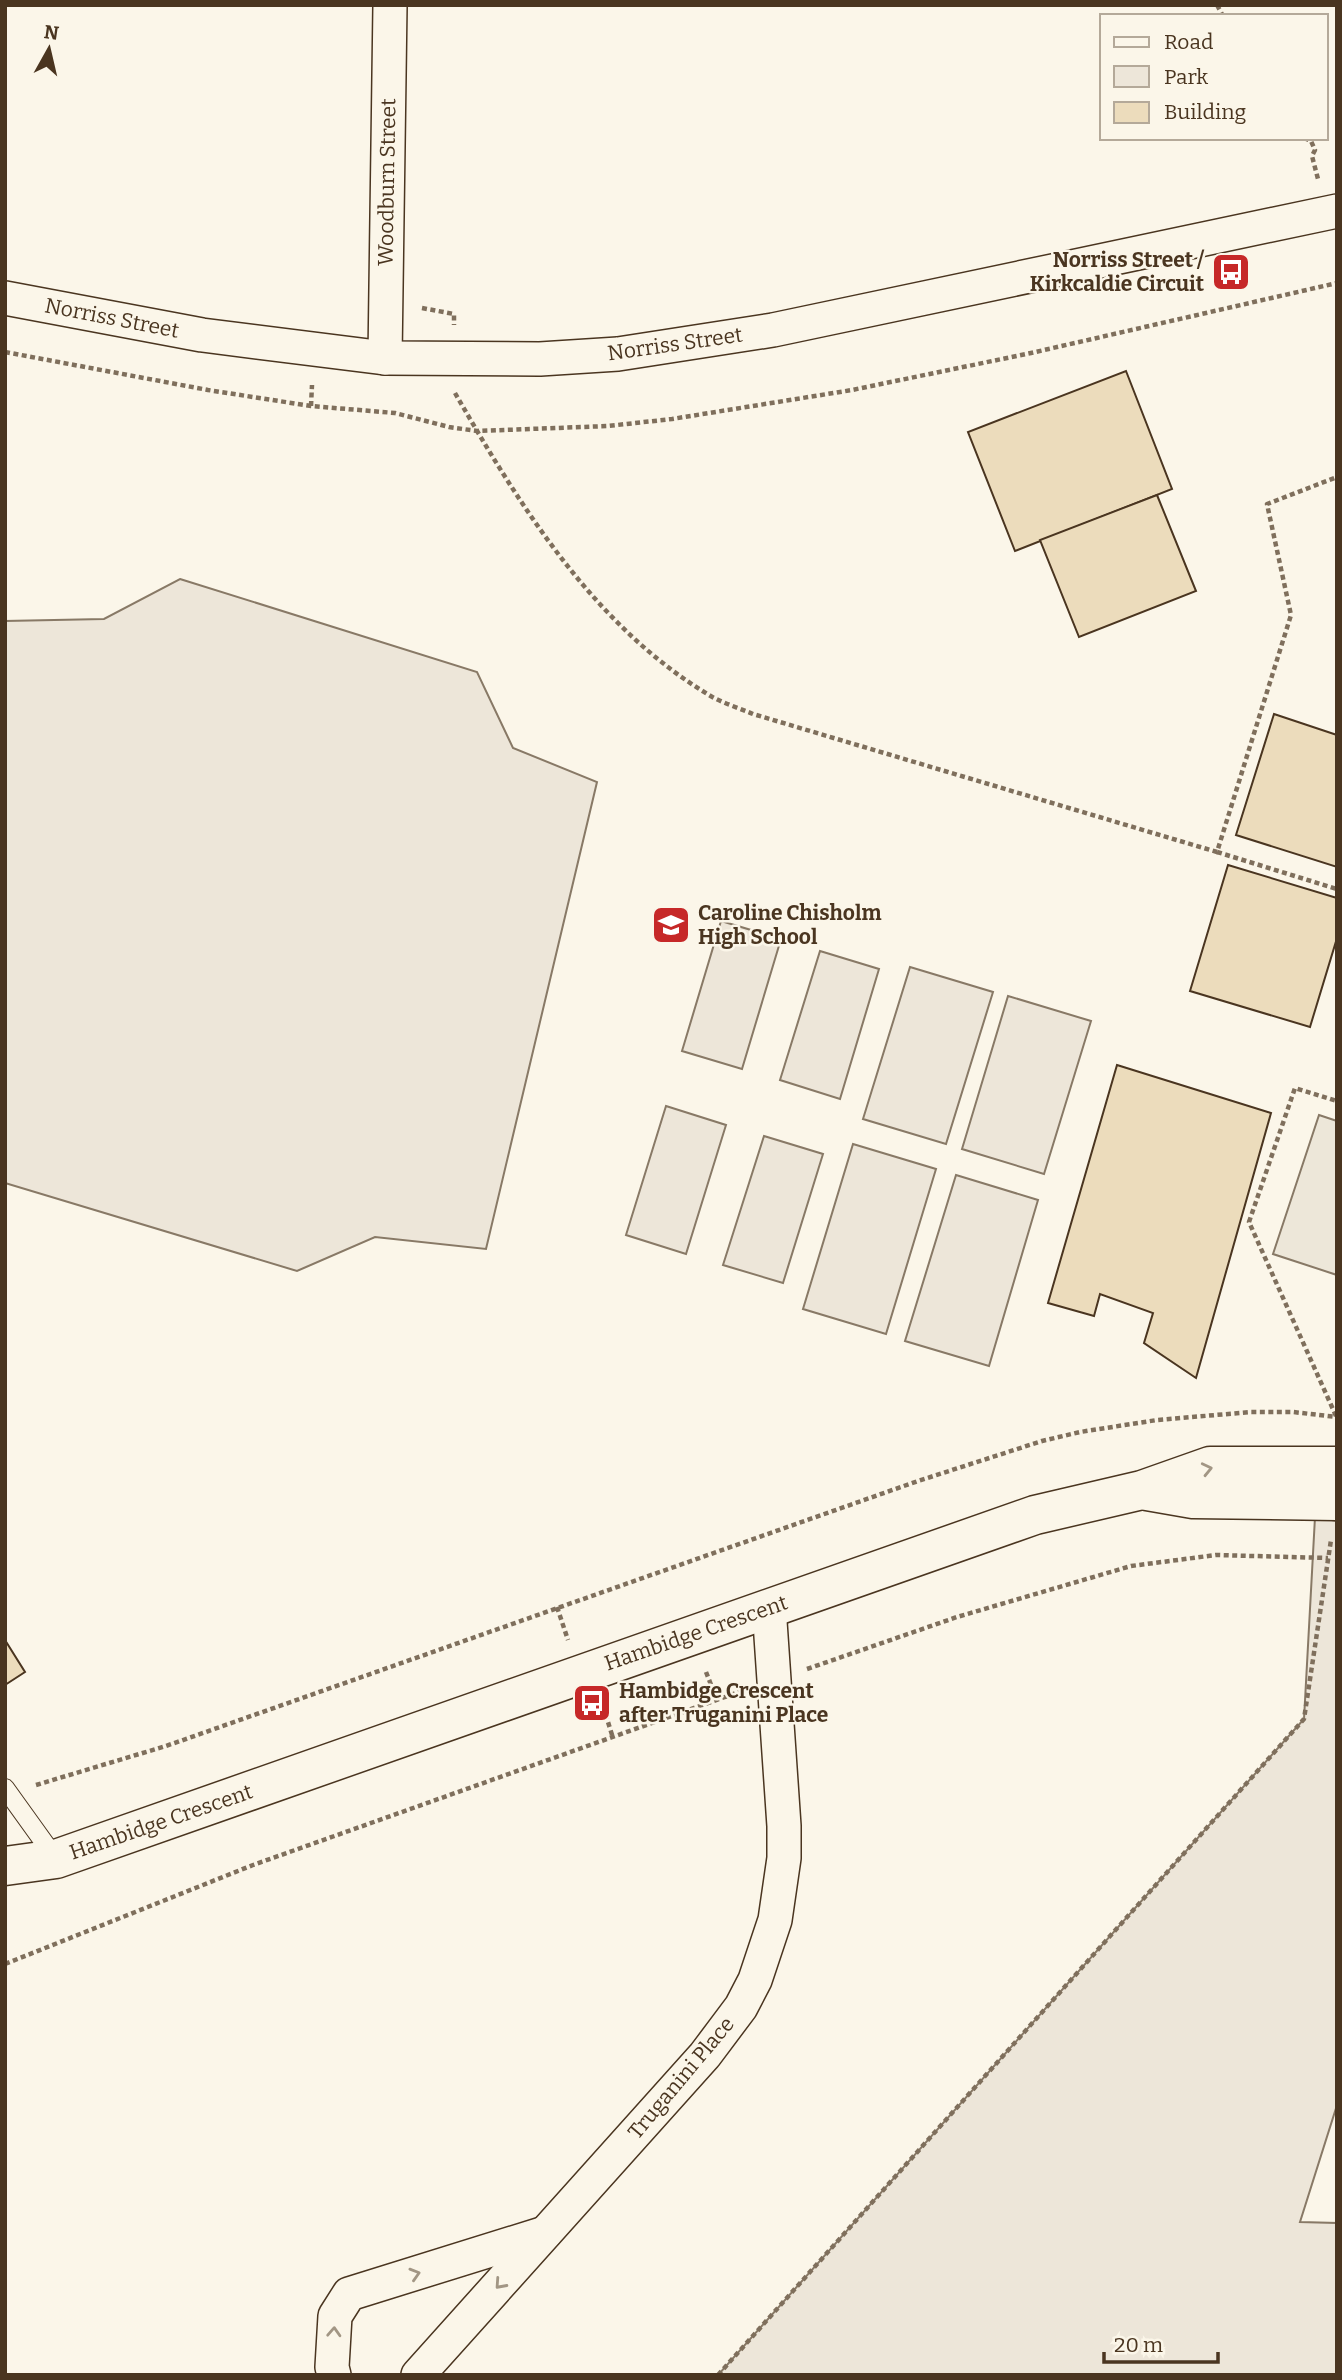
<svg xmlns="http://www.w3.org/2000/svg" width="1342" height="2380" viewBox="0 0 1342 2380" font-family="Bitter,serif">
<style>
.green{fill:#ede6d9;stroke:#887966;stroke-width:2}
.parking{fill:#ede7d9;stroke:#887966;stroke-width:2}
.building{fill:#ecdcbc;stroke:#4a3520;stroke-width:2}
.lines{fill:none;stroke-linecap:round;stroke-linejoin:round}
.service-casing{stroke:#4a3520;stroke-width:20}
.minor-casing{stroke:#4a3520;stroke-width:36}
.tertiary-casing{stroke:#4a3520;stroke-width:41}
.path{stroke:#7f6f5c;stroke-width:4.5;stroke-dasharray:5 3.5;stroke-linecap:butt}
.service{stroke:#fbf6e9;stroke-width:18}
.minor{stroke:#fbf6e9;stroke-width:33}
.tertiary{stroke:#fbf6e9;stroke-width:38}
.oneway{stroke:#a29684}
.labels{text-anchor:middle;stroke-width:5;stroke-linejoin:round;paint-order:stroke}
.street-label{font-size:21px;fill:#4a3520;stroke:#fbf6e9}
.poi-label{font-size:21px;font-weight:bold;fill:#4a3520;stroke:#fbf6e9;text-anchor:start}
</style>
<rect width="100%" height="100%" fill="#fbf6e9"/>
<!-- green -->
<g class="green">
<path d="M180 579 477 672 513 748 597 782 486 1249 375 1237 297 1271 5 1183V621L104 619Z"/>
<path d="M721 921 781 939 742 1069 682 1051Z"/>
<path d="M820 951 879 969 840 1099 780 1080Z"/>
<path d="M910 967 993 992 946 1144 863 1119Z"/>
<path d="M1008 996 1091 1021 1044 1174 962 1149Z"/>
<path d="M666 1106 726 1125 686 1254 626 1235Z"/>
<path d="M764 1136 823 1154 783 1283 723 1265Z"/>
<path d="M853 1144 936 1169 886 1334 803 1309Z"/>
<path d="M956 1175 1038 1200 989 1366 905 1341Z"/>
<path d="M1315 1517 1337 1521V2105L1300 2222 1337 2223V2375H718L1304 1719Z"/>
</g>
<!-- parking -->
<path class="parking" d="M1319 1115 1337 1121V1275L1273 1254Z"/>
<!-- building -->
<g class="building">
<path d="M1126 371 1172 489 1015 551 968 432Z"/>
<path d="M1157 495 1196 591 1079 637 1040 540Z"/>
<path d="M1274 714 1337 735V867L1236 835Z"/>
<path d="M1228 865 1337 898V938L1310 1027 1190 991Z"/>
<path d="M1117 1065 1271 1113 1196 1378 1144 1343 1153 1313 1100 1294 1094 1316 1048 1303Z"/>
<path d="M5 1640 25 1672 5 1685Z"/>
</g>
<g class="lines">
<defs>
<path id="service" d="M5 1788 56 1859"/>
<g id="minor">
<path d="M5 298 202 335 385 358 540 359 618 354 773 330 1337 211"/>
<path d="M385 358 390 5"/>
<path d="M334 2375 332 2367 335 2316 349 2294 545 2233"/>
<path d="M418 2375 705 2055 741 2007 755 1980 775 1920 784 1858V1826L769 1607"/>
</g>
<g id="tertiary">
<path d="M1147 1491 1193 1499 1337 1501"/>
<path d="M5 1866 56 1859 1035 1515 1142 1490 1210 1466H1337"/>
</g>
</defs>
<!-- service casing -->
<use href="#service" class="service-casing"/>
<!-- minor casing -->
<use href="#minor" class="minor-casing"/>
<!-- tertiary casing -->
<use href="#tertiary" class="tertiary-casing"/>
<!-- path -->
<g class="path">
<path d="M1217 5 1223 16"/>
<path d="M1304 138 1311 141 1315 150 1312 156 1318 179"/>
<path d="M422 308 454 314V325"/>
<path d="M5 352 208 390 311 406 395 413 449 427 477 431 608 426 672 419 852 390 1031 353 1337 283"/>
<path d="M455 393C520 506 594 626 709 695 722 703 739 708 753 714L1217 852 1291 615 1267 504 1337 477"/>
<path d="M311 406 312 385"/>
<path d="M1217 852 1337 889"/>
<path d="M1336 1416 1249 1222 1295 1088 1337 1101"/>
<path d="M557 1607 568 1640"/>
<path d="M807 1669 957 1617 1131 1566 1216 1555 1328 1558"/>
<path d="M706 1672 717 1700"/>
<path d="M603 1706 613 1738"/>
<path d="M36 1785 166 1746 918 1481 1042 1441 1080 1432 1157 1420 1251 1412H1293L1337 1417"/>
<path d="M5 1964 253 1865 739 1692"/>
<path d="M718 2375 1304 1719 1331 1540"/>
</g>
<!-- service -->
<use href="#service" class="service"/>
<!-- minor -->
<use href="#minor" class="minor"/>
<!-- tertiary -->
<use href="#tertiary" class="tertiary"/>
</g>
<!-- one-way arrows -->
<defs><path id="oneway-chevron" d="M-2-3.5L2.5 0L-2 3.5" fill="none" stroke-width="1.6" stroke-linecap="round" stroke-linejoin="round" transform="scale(1.75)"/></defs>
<g class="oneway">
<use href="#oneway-chevron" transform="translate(1207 1469) rotate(-13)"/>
<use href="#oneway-chevron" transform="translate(415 2274) rotate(-17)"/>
<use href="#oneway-chevron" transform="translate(500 2284) rotate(132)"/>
<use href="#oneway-chevron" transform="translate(334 2332) rotate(-87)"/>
</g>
<!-- icons -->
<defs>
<symbol id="bus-square" viewBox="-11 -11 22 22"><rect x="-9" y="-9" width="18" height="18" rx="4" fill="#c62828" stroke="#fbf6e9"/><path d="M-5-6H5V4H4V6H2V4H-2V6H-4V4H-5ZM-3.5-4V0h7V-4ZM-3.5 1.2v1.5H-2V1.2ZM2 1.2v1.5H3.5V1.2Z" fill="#fff"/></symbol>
<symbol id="school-square" viewBox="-11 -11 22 22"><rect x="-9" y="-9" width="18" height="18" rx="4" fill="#c62828" stroke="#fbf6e9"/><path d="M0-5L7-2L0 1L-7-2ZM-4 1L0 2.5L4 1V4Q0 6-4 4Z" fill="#fff"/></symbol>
</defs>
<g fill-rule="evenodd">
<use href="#bus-square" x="1209" y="250" width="44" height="44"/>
<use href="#school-square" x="649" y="903" width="44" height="44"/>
<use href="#bus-square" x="570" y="1681" width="44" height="44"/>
</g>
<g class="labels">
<!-- street labels -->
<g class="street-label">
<text transform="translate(387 182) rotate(-89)" y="7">Woodburn Street</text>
<text transform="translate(112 318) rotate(11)" y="7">Norriss Street</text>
<text transform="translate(675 344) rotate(-8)" y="7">Norriss Street</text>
<text transform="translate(696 1633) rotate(-19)" y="7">Hambidge Crescent</text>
<text transform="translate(161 1822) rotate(-19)" y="7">Hambidge Crescent</text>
<text transform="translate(681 2078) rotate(-50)" y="7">Truganini Place</text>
</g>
<!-- poi labels -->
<g class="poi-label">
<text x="1204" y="267" text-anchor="end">Norriss Street /<tspan x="1204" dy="24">Kirkcaldie Circuit</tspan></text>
<text x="698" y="920">Caroline Chisholm<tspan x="698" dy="24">High School</tspan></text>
<text x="619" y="1698">Hambidge Crescent<tspan x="619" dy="24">after Truganini Place</tspan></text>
</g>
</g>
<!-- border -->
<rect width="1342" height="2380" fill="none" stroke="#4a3520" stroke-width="14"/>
<!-- legend -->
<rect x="1100" y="14" width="228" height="126" fill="#fbf6e9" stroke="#b4a999" stroke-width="2"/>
<rect x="1114" y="37" width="35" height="10" fill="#fbf6e9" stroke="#b4a999" stroke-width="2"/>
<text x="1164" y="49" font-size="21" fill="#4a3520">Road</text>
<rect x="1114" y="66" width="35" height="21" fill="#ede6d9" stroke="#b4a999" stroke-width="2"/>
<text x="1164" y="84" font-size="21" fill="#4a3520">Park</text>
<rect x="1114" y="102" width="35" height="21" fill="#ecdcbc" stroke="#b4a999" stroke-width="2"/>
<text x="1164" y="119" font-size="21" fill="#4a3520">Building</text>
<!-- north arrow -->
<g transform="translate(49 49) rotate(8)" stroke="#fbf6e9" stroke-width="5" paint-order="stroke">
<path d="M0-5L12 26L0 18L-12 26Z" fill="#4a3520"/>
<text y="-10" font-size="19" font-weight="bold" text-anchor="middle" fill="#4a3520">N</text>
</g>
<!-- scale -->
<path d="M1104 2352v10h114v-10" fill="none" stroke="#4a3520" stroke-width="3.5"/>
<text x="1114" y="2352" font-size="21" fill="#4a3520" stroke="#fbf6e9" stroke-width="5" paint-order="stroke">20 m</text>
</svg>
